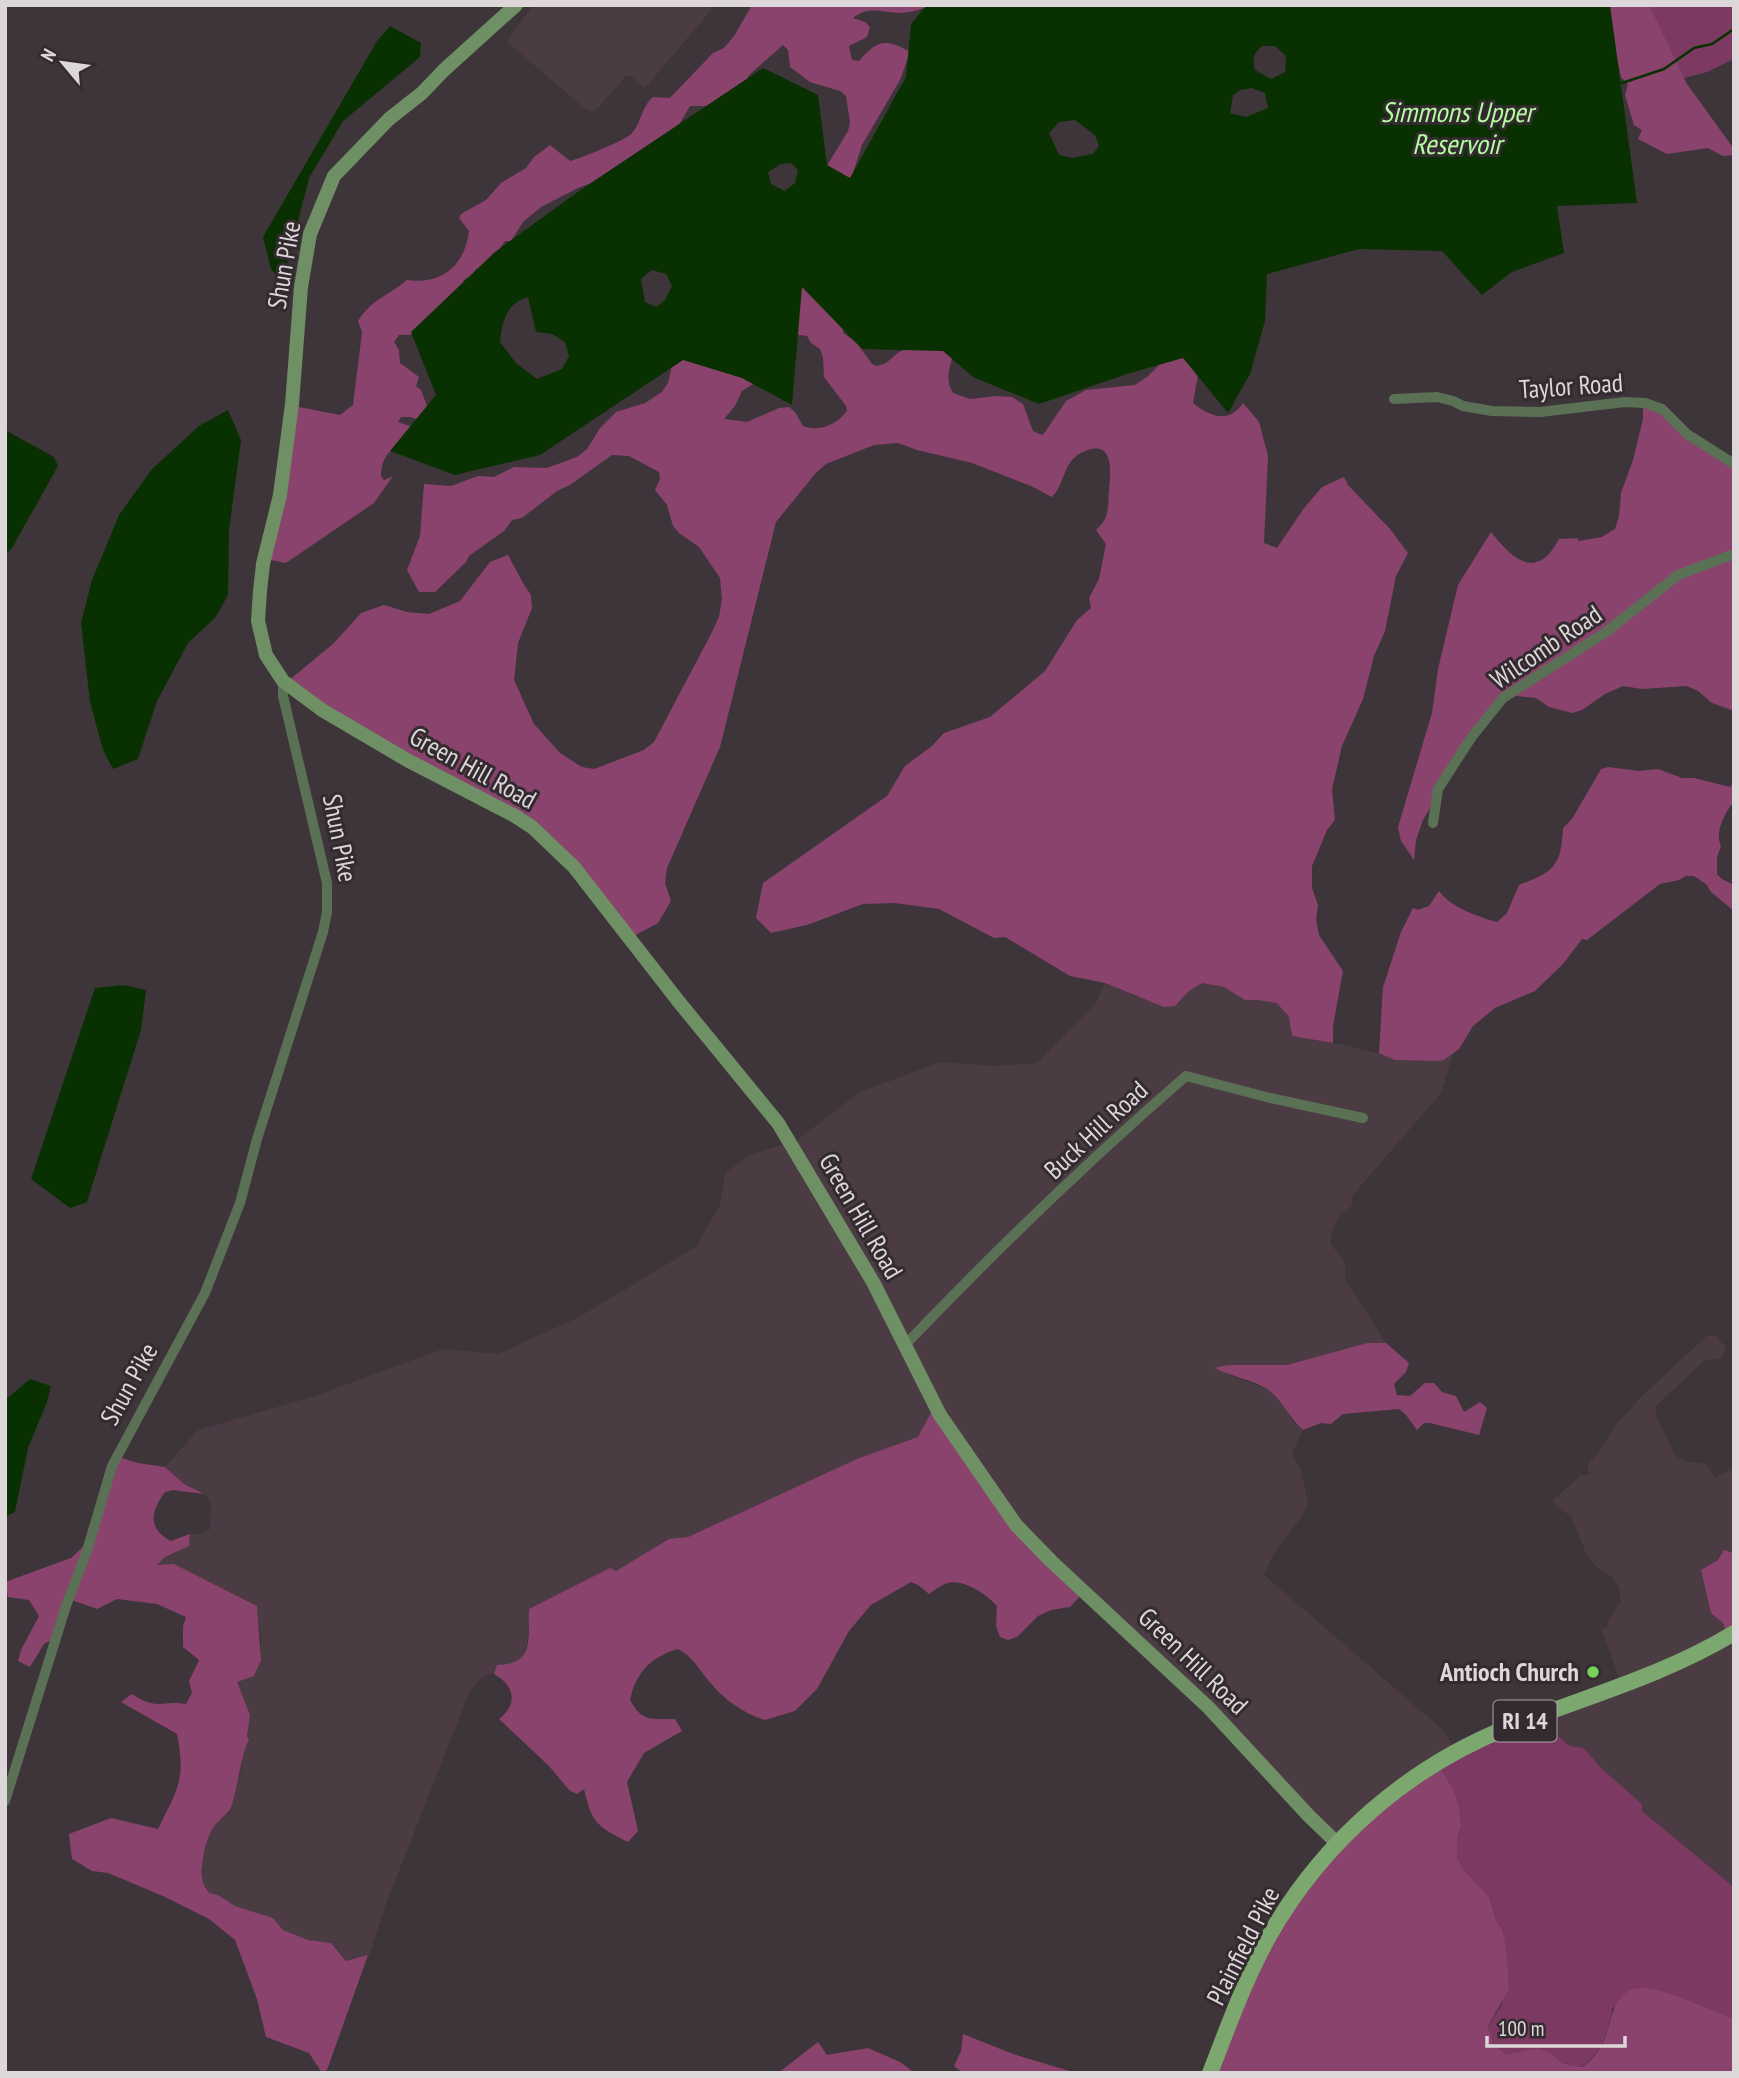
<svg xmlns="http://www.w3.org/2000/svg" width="1739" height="2078" viewBox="0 0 1739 2078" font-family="'PT Sans Narrow',sans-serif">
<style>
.built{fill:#4b3c44}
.green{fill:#7c3961}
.forest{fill:#8a436d}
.water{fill:#093000;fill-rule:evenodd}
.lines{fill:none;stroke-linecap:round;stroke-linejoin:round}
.stream{stroke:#093000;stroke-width:2.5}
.street{stroke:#5b7155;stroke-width:10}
.secondary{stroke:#6e9064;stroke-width:14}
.primary{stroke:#7ca86f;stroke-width:16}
.poi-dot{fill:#76d25a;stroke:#332b2f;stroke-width:2.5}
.labels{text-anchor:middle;stroke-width:6;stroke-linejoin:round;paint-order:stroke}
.shield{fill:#332b2f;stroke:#aaa3a7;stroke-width:2}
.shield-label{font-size:24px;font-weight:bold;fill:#ddd7da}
.street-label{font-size:26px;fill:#ddd7da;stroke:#332b2f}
.poi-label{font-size:26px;font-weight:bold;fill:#ddd7da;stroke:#332b2f;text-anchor:end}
.water-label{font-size:28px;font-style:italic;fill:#b3fb9f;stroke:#332b2f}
</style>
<rect width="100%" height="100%" fill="#3e353a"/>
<!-- built -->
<g class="built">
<path d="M533 5H708L712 9 645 88 631 76H626L595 111H588L507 42Z"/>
<path d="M1105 983 1135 996 1175 1006 1189 991 1202 983 1224 987 1245 1000 1258 999 1277 1003 1289 1017 1292 1036 1349 1046 1385 1055 1395 1060 1453 1053 1441 1093 1351 1197 1353 1205 1340 1214 1333 1228 1330 1243 1345 1263V1279L1386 1343H1367L1287 1365H1227L1216 1368 1234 1377 1269 1390 1285 1407 1294 1423 1303 1430 1292 1453 1301 1471 1308 1503 1304 1513 1273 1555 1264 1575 1444 1731 1456 1754 1340 1841 1206 1705 918 1437 859 1458 688 1537 669 1540 616 1571 530 1609 527 1645 523 1658 513 1665H497L494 1673 482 1677 470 1691 387 1901 369 1956 347 1961 331 1943 308 1940 283 1930 273 1918 235 1906 218 1895 208 1893 202 1880V1864L210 1832 217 1823 227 1815 231 1807 241 1770 243 1752 249 1739 237 1682 261 1660V1640L257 1606 174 1564 156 1566 165 1557 189 1546 190 1534H201L210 1529 211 1505 206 1496 184 1484 165 1467 198 1430 315 1396 443 1349 498 1354 579 1317 696 1247 720 1205 725 1173 752 1154 796 1141 860 1092 941 1062 993 1066 1037 1063 1096 1003Z"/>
<path d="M1707 1336H1716L1726 1348 1721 1358 1705 1360 1695 1369 1656 1406V1415L1675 1456 1693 1463H1702L1707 1465 1715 1478 1734 1468V1553L1729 1551 1711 1610V1613L1723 1623 1728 1639 1734 1648V1887L1642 1811V1804L1601 1768 1584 1748 1570 1746 1538 1720 1623 1687 1601 1629 1608 1626 1607 1621 1621 1601 1619 1587 1612 1577 1596 1566 1586 1553 1572 1518 1552 1501 1578 1478 1576 1465 1578 1475H1589L1588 1464 1597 1455 1616 1425 1642 1396Z"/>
</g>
<!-- green -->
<g class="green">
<path d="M1618 5H1734V59L1707 72 1628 93Z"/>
<path d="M1538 1720 1570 1746 1584 1748 1601 1768 1642 1804V1811L1734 1887V2018L1713 2012 1613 2007C1608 2030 1603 2054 1581 2067L1562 2063 1551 2053 1537 2048 1506 2054 1494 2045 1488 2026 1502 2004V1929L1496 1920 1489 1897 1463 1869 1457 1857V1838L1461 1826 1453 1788 1438 1765Z"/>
</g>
<!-- forest -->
<g class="forest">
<path d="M752 5H931C920 10 910 13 897 13 880 12 868 6 853 18L865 22 870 27 867 37 849 46 852 60 859 61C877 40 886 38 910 52L900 80 862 145 852 176 843 184 822 174 848 131 850 122 846 96 840 91 810 82 790 67 788 50 783 45 749 75 742 92 729 106H690L677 128 607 177 578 188 541 207 523 222 511 241H505L486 268 476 269 472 276 465 279 428 334 399 335 394 342 399 350 400 363 419 377 416 386 421 390 427 406 445 429 411 417H401L398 422 415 428 411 436 404 434 400 445C386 453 382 459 381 476L384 480 393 476 374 503 286 563 265 559 294 406 340 415 353 405 362 332 358 321C372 299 388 296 407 280 441 285 465 266 469 231L459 218 461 214 486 200 501 183 526 168 534 157 550 145 570 161C579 159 626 140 631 134 641 125 641 107 653 97L670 98 713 53 724 48 734 36Z"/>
<path d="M1605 5H1649L1687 84 1734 149V155L1723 156 1708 148 1667 154 1638 139 1642 130 1634 125 1625 95 1628 84 1621 77Z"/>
<path d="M813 277 845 315 843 333 857 343 872 364 877 366 886 363 899 352 913 346 956 349C950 364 944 378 953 393L970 399 996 396 1012 397 1023 404 1033 431 1042 435 1045 432 1066 401 1086 390 1135 385 1148 376 1175 349 1200 364 1193 403C1210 417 1230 424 1243 403L1259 422 1268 456 1264 543 1277 548 1304 508 1322 487 1344 477 1348 485 1390 529 1408 553 1396 576 1385 631 1374 656 1363 699 1342 746 1332 789 1335 820 1327 830 1312 866V888L1318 905 1316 920 1319 935 1343 971 1333 1026V1043L1292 1036 1289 1017 1277 1003 1258 1000H1245L1224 987 1202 983 1189 991 1175 1006 1164 1007 1105 983 1070 976 1005 937 994 938 939 909 895 903 863 904 807 925 771 933 756 918 763 883 887 796 905 766 932 746 944 733 990 717 1045 671 1077 620 1091 608 1089 598 1099 579 1106 544 1096 530C1100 526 1104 522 1106 517 1109 508 1108 498 1109 490 1111 470 1114 436 1081 453 1063 462 1065 484 1052 497L1031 486 972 463 917 450 898 443 874 445 826 464 815 474 776 522 720 747 667 868 665 883 671 901 658 923 632 937 532 827 455 785 288 681 333 644 361 613 384 605 407 612 429 614 460 601 490 562 508 555 523 583 531 595 532 608 518 643 514 680 534 724 560 753 582 767 594 769 644 750 654 742 710 636 719 617 722 599 720 578 699 547 679 533 673 526 667 505 655 490 660 479 659 472 629 456 612 455 570 485 557 491 522 518 512 520 504 531 469 556 466 562 435 592H419L407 570 420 536 424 484 451 486 478 476 494 477 514 467 547 468 577 457 587 449 600 428 616 412 645 403 662 392 668 383 672 365 684 355 769 374 742 391 735 406 724 419 747 422 779 408 789 407 795 412 803 426C820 432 836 425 847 411L846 406 824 377 823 357 820 349 811 343 807 336 793 334 801 287Z"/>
<path d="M1643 405H1654L1734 464V711L1712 703 1698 691 1687 686 1642 689 1623 686 1605 694 1582 710 1572 713 1549 707 1536 698 1507 695 1445 783 1423 820 1416 840 1414 860 1401 841 1398 827 1432 713 1438 669 1458 585 1491 532C1513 559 1536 582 1559 539L1577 538 1579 541 1602 537 1615 529 1619 516 1621 493 1633 460 1643 419Z"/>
<path d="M1608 767 1639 771 1658 769 1682 778H1694L1730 787 1734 783V806L1731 805C1723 817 1715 833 1721 846L1717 857V874L1722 879 1734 885V911L1711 892 1706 884 1694 876H1686L1679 880 1660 884 1587 940 1582 939 1563 964 1535 991 1495 1008 1473 1026 1459 1049 1442 1061 1395 1060 1379 1053 1383 987 1401 932 1413 908 1418 910 1429 906 1439 891C1450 907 1479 917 1497 922L1507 913 1519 885C1554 872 1561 866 1563 828L1572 819 1601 769Z"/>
<path d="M1367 1343H1386L1409 1363 1406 1372 1394 1384 1397 1395 1410 1396 1425 1383H1434L1442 1392 1456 1396 1464 1412 1480 1402 1487 1408 1479 1435 1430 1423H1424L1417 1430 1406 1415 1399 1409 1343 1414 1331 1424 1321 1423 1303 1430C1290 1419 1284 1403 1271 1392 1259 1381 1231 1377 1215 1368L1227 1365H1287Z"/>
<path d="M934 1407 979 1474 1084 1592 1070 1607 1051 1610 1038 1616 1017 1637 1008 1640 1000 1637 996 1626 997 1606C986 1594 961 1577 945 1584 939 1586 934 1591 929 1594L918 1585 911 1582 871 1605 849 1631 817 1689 795 1711 765 1720C744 1714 723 1699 708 1680 698 1668 693 1657 678 1649 651 1657 636 1672 630 1700 642 1722 651 1719 675 1719L682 1731 644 1753 627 1782 638 1831 628 1842C597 1826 592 1824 584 1789L577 1794 570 1791 549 1766 499 1719C519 1704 514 1685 494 1674L497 1665C535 1665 528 1638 529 1609L610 1568 616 1571 669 1539 688 1537 859 1458 918 1437Z"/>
<path d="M118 1457 138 1463 165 1467 184 1484 204 1494 173 1490 165 1492C150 1512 148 1529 171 1541L190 1534 189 1546 165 1557 157 1565 174 1564 257 1606 261 1660 254 1676 237 1682 250 1715 247 1736 249 1739C240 1759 239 1782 232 1804 229 1814 222 1817 215 1825 207 1834 200 1866 202 1878 202 1883 206 1888 209 1893L218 1895 235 1906 273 1918 283 1930 308 1940 331 1943 346 1961 368 1955 327 2070 322 2073 309 2053 266 2037 257 1999 235 1940 209 1919 163 1896 108 1873 92 1871 72 1859 69 1834 111 1818 158 1829C178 1788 186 1780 177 1734L121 1702 132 1694C158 1711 160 1700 186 1704L192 1693 189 1681 199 1660 183 1647V1626L186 1617 157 1604 117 1599 97 1609 69 1599 55 1638 44 1644 30 1667 18 1661 21 1650 39 1616 29 1600 8 1597 5 1582 71 1558 87 1543Z"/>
<path d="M1724 1550 1734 1553V1648L1728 1639 1723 1623 1711 1613 1701 1570 1718 1560Z"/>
<path d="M1438 1765 1453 1788 1459 1807 1461 1826 1457 1838V1857L1463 1869 1489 1897 1496 1920 1502 1929 1506 1947 1509 1989 1488 2026 1494 2045 1506 2054 1537 2048 1551 2053 1562 2063 1582 2067C1598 2057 1605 2041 1610 2022 1613 2008 1622 1988 1640 1988 1664 1987 1709 2011 1734 2018V2073H1217L1264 1949 1332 1849Z"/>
<path d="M963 2034 1013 2054 1076 2073H963L954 2066 961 2051Z"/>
<path d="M818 2042 827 2055 868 2048 900 2062 915 2073H778Z"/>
</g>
<!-- water -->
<g class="water">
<path d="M927 5H1610L1637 203 1557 206 1564 253 1512 272 1482 295 1442 251 1359 249 1267 274 1265 321 1250 374 1228 413 1183 358 1127 374 1039 404 973 377 943 351 862 349 802 287 792 405 742 378 683 360 540 455 455 475 390 451 436 395 411 332 495 252 579 191 763 68 818 95 827 165 850 178 906 77 911 24ZM1262 46H1275L1286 56 1285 72 1271 79 1255 70C1252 58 1253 54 1262 46ZM1252 88 1265 93 1268 108 1246 117 1230 113 1233 95 1240 90ZM1075 120 1095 135 1099 146 1093 154 1072 158 1059 155 1049 133 1059 122ZM791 163 798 170 795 183 785 191 771 184 768 172 781 164ZM652 270 666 274 672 286 665 300 656 307 645 302 641 279ZM528 297 536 332 552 334 565 342 569 356 562 369 537 379 516 363 500 342C502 321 507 303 528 297Z"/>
<path d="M390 26 421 43 420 57 343 121 309 178 286 269 277 276 271 269 263 237 377 41Z"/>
<path d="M228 410 241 440 229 530 228 595 215 618 188 643 157 701 138 759 113 769 103 750 90 702 81 623 92 580 119 515 152 469 199 426Z"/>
<path d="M5 430 54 457 58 466 12 548 5 555Z"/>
<path d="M124 985 146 990 141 1030 87 1202 70 1208 31 1179 95 988Z"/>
<path d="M30 1379 51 1386 47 1402 28 1448 15 1512 5 1517V1400Z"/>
</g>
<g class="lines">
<!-- stream -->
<path class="stream" d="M1622 83 1664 69 1694 48 1712 44 1734 29"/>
<!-- street -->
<g class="street">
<path d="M1394 399 1437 397 1453 401 1463 406 1492 411 1540 412 1625 402 1645 403 1662 409 1687 434 1734 464"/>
<path d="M1433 823 1438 789 1471 738 1503 698 1606 632 1678 575 1734 554"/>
<path d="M906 1344C995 1251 1088 1161 1186 1076L1270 1098 1363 1118"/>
<path d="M5 1801 66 1606 87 1551 112 1466 205 1293 240 1203 257 1139 323 932 327 912V883L283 696V681"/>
</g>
<!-- secondary -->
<path class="secondary" d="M516 5 444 70 422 93 389 119 334 176 310 234 301 287 292 404 280 495 263 564 260 591 258 621 266 655 283 681 322 710 407 760 515 816 532 827 574 867 679 1002 778 1123 873 1282 940 1415 1016 1525 1051 1561 1209 1708 1309 1816 1337 1843"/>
<!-- primary -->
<path class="primary" d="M1210 2073C1228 2027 1245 1979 1269 1936 1323 1841 1408 1767 1509 1727 1584 1697 1663 1676 1734 1633"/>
</g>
<!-- markers -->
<circle class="poi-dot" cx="1593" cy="1672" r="7"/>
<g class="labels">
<!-- shield labels -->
<rect class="shield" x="1493.5" y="1700.5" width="63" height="41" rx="5"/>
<g class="shield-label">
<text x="1525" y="1729">RI 14</text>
</g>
<!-- street labels -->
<g class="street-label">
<text transform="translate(284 265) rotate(-80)" y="9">Shun Pike</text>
<text transform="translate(1571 386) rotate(-4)" y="9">Taylor Road</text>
<text transform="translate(1546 647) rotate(-34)" y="9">Wilcomb Road</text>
<text transform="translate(473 768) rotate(29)" y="9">Green Hill Road</text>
<text transform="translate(340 838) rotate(79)" y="9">Shun Pike</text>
<text transform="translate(1096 1130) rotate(-43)" y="9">Buck Hill Road</text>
<text transform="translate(861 1216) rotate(60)" y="9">Green Hill Road</text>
<text transform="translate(129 1384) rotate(-61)" y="9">Shun Pike</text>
<text transform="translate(1193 1661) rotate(44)" y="9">Green Hill Road</text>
<text transform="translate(1243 1946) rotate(-63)" y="9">Plainfield Pike</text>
</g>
<!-- poi labels -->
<g class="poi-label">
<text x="1579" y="1681">Antioch Church</text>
</g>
<!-- water labels -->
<g class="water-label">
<text x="1457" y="122">Simmons Upper<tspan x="1457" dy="32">Reservoir</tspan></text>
</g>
</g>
<!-- border -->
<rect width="1739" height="2078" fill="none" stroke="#ddd7da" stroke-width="14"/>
<!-- north arrow -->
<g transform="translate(63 63) rotate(299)" stroke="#332b2f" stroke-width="5" paint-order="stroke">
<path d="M0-5L12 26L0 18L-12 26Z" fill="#ddd7da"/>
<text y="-10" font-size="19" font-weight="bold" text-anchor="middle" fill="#ddd7da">N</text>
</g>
<!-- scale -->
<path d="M1487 2036v10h138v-10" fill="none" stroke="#ddd7da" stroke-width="3.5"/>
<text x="1498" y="2036" font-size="21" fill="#ddd7da" stroke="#332b2f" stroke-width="5" paint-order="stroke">100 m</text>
</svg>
